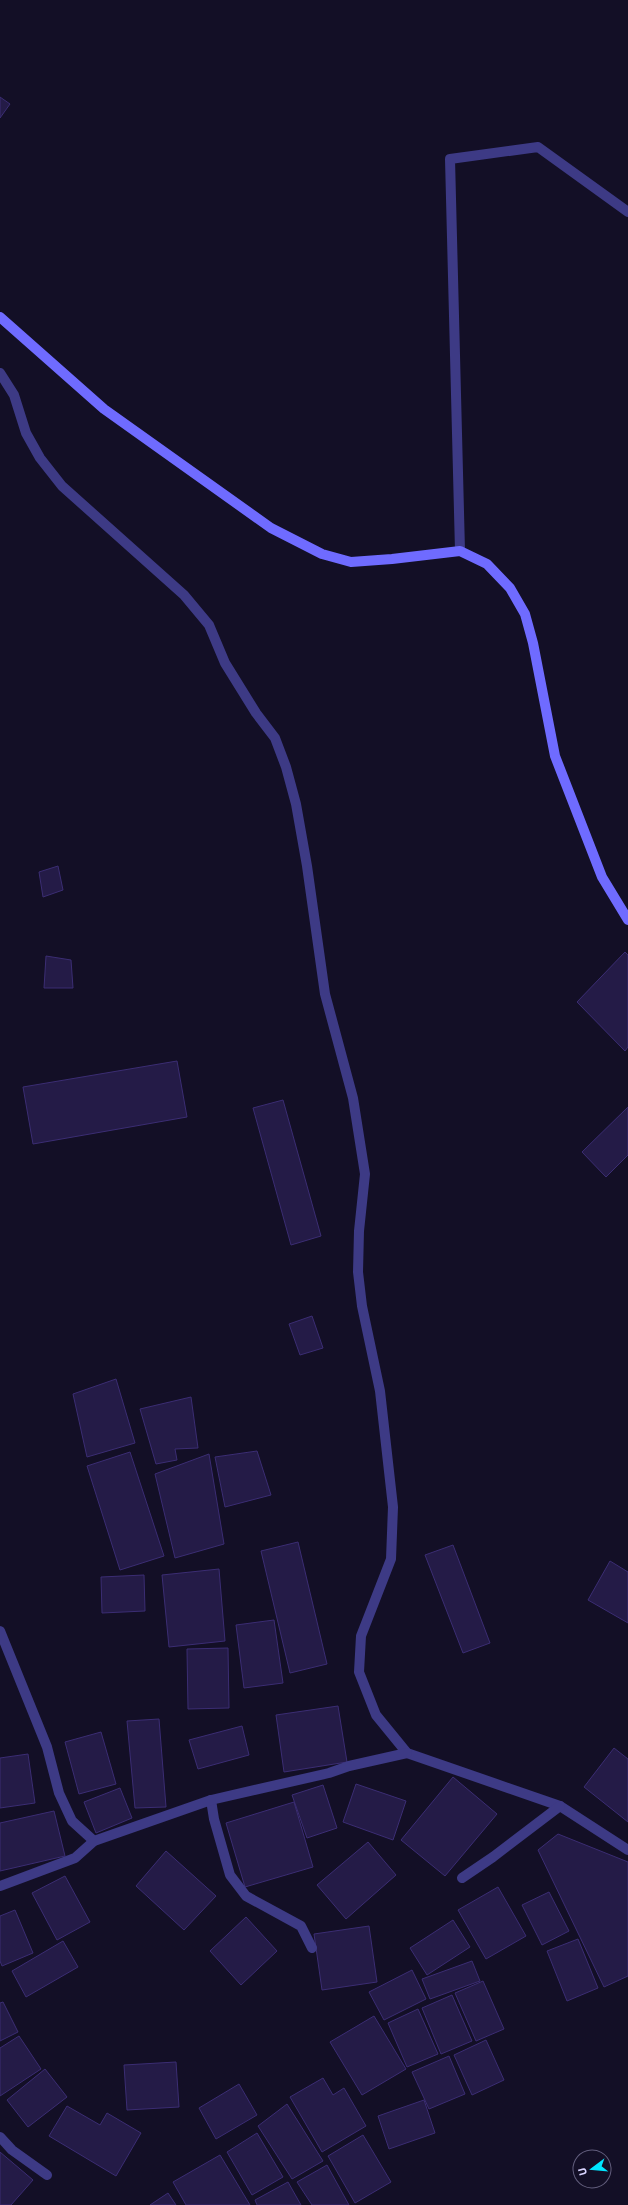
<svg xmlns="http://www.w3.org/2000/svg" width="628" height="2205" viewBox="0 0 628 2205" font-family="'IBM Plex Sans',sans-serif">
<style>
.building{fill:#241b47;stroke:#3b2d73}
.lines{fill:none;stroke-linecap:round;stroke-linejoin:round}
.street{stroke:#3d3a85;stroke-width:10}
.secondary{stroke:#6f6bff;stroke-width:10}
</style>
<rect width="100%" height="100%" fill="#130f26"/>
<!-- building -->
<g class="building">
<path d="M0 97 10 104 0 118Z"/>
<path d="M58 866 63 890 43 897 39 872Z"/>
<path d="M625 952 628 955V1047L625 1051 577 1002Z"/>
<path d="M46 956 71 960 73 988H44Z"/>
<path d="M177 1061 187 1117 33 1144 23 1087Z"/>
<path d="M283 1100 321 1236 291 1245 253 1108Z"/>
<path d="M628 1107V1155L606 1177 582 1152Z"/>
<path d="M312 1316 323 1348 300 1355 289 1324Z"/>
<path d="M116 1379 135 1443 87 1457 73 1394Z"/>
<path d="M191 1397 198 1448 175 1449 177 1460 156 1464 140 1409Z"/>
<path d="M257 1451 271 1495 225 1507 215 1457Z"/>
<path d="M130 1452 164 1556 120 1570 87 1466Z"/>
<path d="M209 1454 224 1544 175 1558 155 1474Z"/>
<path d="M298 1542 327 1664 290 1673 261 1551Z"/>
<path d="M453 1545 490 1643 463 1653 425 1555Z"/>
<path d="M610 1561 628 1572V1623L588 1600Z"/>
<path d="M219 1569 225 1641 169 1647 162 1575Z"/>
<path d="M144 1575 145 1611 102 1613 101 1577Z"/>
<path d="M274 1620 283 1683 244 1688 236 1625Z"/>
<path d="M228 1648 229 1708 188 1709 187 1649Z"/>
<path d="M338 1706 347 1762 284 1772 276 1715Z"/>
<path d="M159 1719 166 1807 135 1808 127 1721Z"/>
<path d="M242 1726 249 1755 198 1769 189 1740Z"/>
<path d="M101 1732 116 1784 79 1794 65 1742Z"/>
<path d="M614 1748 628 1759V1822L584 1787Z"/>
<path d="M28 1754 35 1803 0 1808V1758Z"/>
<path d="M453 1777 497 1814 445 1876 401 1840Z"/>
<path d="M356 1784 406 1801 393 1840 343 1822Z"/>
<path d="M323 1785 337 1828 307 1838 292 1795Z"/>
<path d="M120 1788 132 1818 96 1833 84 1802Z"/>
<path d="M294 1802 313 1867 245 1887 226 1823Z"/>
<path d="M54 1811 65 1856 0 1871V1823Z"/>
<path d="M558 1834 628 1862V1976L604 1987 538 1850Z"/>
<path d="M368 1842 396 1875 346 1919 317 1885Z"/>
<path d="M166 1851 216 1896 184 1930 136 1886Z"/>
<path d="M65 1876 90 1922 57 1940 32 1893Z"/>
<path d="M498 1887 526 1936 486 1959 458 1910Z"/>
<path d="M549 1892 569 1931 542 1945 522 1905Z"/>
<path d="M15 1910 33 1953 2 1966 0 1961V1916Z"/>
<path d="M246 1917 277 1951 241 1985 210 1951Z"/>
<path d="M453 1920 470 1947 427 1975 410 1948Z"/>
<path d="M369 1926 377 1982 322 1990 314 1934Z"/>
<path d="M578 1939 598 1988 567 2001 547 1951Z"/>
<path d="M63 1941 78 1967 26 1997 12 1971Z"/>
<path d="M472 1961 480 1981 430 1999 422 1979Z"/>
<path d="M412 1970 426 1999 384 2020 369 1992Z"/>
<path d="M483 1981 504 2029 476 2041 455 1993Z"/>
<path d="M452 1995 472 2041 441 2054 422 2008Z"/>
<path d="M3 2002 18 2032 0 2041V2003Z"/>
<path d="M418 2009 438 2054 407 2067 388 2023Z"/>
<path d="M374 2016 406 2069 362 2095 330 2042Z"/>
<path d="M19 2036 41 2069 0 2096V2048Z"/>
<path d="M486 2040 504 2080 472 2095 454 2055Z"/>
<path d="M449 2056 465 2094 429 2109 412 2072Z"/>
<path d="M176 2062 179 2107 127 2110 124 2065Z"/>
<path d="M45 2069 67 2097 28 2127 7 2100Z"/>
<path d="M323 2078 333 2095 344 2088 366 2126 322 2152 290 2097Z"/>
<path d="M239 2084 257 2115 216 2139 199 2108Z"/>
<path d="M424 2100 435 2133 389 2149 378 2116Z"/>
<path d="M287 2104 323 2161 292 2179 258 2126Z"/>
<path d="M67 2106 100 2125 107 2113 141 2133 116 2176 49 2136Z"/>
<path d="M257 2133 283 2177 252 2195 227 2152Z"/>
<path d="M363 2135 391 2182 355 2203 328 2156Z"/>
<path d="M0 2152 33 2180 11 2205H0Z"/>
<path d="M220 2155 250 2205H186L173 2182Z"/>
<path d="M327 2165 349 2205H312L297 2182Z"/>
<path d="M288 2182 301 2205H257L255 2200Z"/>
<path d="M168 2193 176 2205H150Z"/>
</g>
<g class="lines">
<!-- street -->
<g class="street">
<path d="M0 373 14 395 26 433 40 458 62 486 184 595 209 625 225 663 256 713 275 738 286 767 296 804 307 866 325 994 353 1098 365 1174 359 1231 358 1272 362 1306 380 1391 393 1507 391 1559 361 1636 359 1672 376 1715 407 1753 560 1806 628 1850"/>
<path d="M460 551 450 159 538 147 628 212"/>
<path d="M0 1631 47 1747 59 1793 72 1821 94 1841"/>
<path d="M211 1800 214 1819 230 1875 246 1896 301 1926 312 1948"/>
<path d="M462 1878 493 1857 560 1806"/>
<path d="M0 1886 75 1858 94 1841 211 1800 329 1773 349 1766 407 1753"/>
<path d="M0 2137 12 2150 47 2175"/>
</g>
<!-- secondary -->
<path class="secondary" d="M0 317 104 409 271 528 322 554 351 562 392 559 460 551 487 564 510 588 525 614 533 643 555 756 602 877 628 920"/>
</g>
<!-- north arrow -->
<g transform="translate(592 2169) rotate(254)"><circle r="19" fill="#130f26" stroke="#625e7d"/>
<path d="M0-3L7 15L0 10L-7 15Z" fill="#00e5ff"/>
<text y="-6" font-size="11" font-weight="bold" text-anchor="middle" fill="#d9d4ff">U</text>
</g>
</svg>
